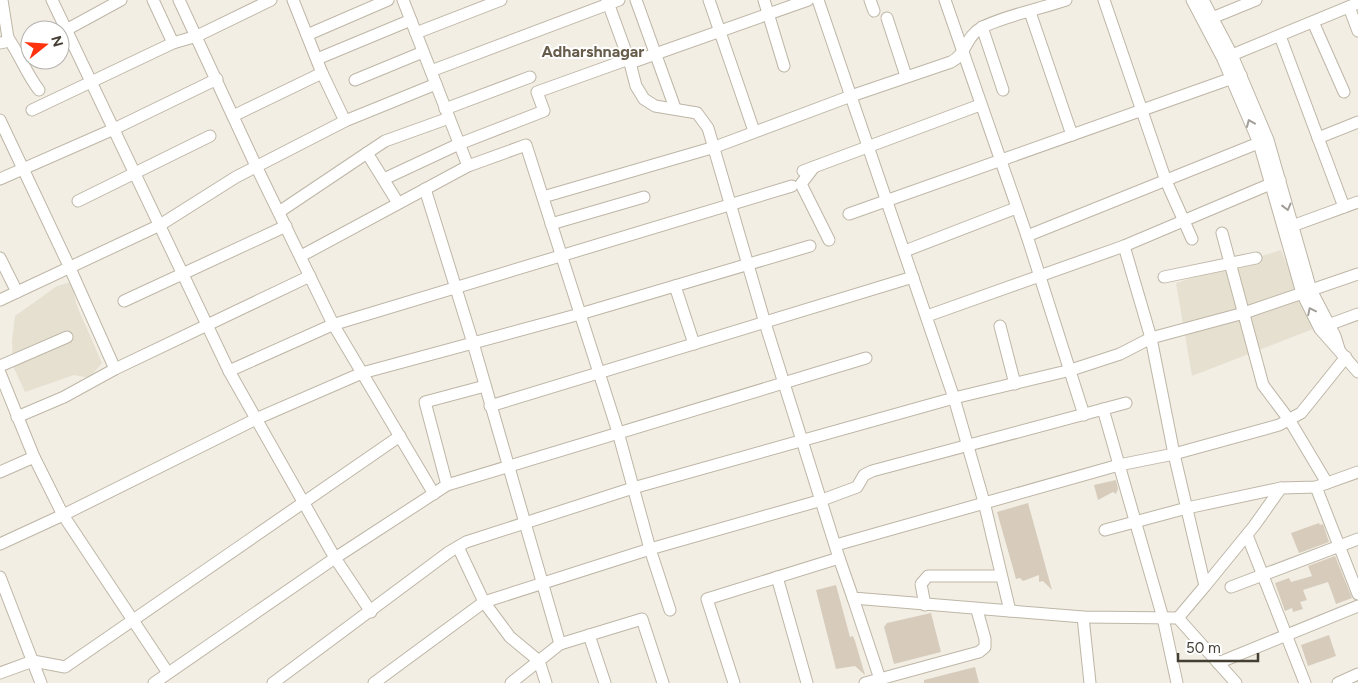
<svg xmlns="http://www.w3.org/2000/svg" width="1358" height="683" viewBox="0 0 1358 683" font-family="Figtree,sans-serif">
<style>
.residential{fill:#e6e0d1}
.building{fill:#d7ccbc}
.lines{fill:none;stroke-linecap:round;stroke-linejoin:round}
.minor-casing{stroke:#beb6a6;stroke-width:13}
.minor{stroke:#fff;stroke-width:11}
.oneway{stroke:#a29e99}
.labels{text-anchor:middle;stroke-width:4;stroke-linejoin:round;paint-order:stroke}
.neighbourhood-label{font-size:16px;font-weight:bold;fill:#675c4a;stroke:#fff}
</style>
<rect width="100%" height="100%" fill="#f2eee4"/>
<!-- residential -->
<g class="residential">
<path d="M1281 250 1313 329 1192 376 1176 283Z"/>
<path d="M71 282 77 306 102 363 89 378 74 375 25 392 13 366 12 341 15 316 57 286Z"/>
</g>
<!-- building -->
<g class="building">
<path d="M1116 480 1118 489 1116 494 1113 492 1098 500 1094 485Z"/>
<path d="M1028 503 1041 550 1052 590 1043 581 1039 582V575L1023 581 1020 578 1016 579 997 512Z"/>
<path d="M1319 523 1320 525 1323 524 1329 542 1299 553 1291 533Z"/>
<path d="M1335 556 1352 598 1336 604 1328 582 1303 590 1307 600 1300 602 1303 609 1293 612 1292 608 1285 611 1275 583 1289 578 1291 582 1312 576 1308 566Z"/>
<path d="M836 585 850 637 853 636 855 641 865 675 855 666 836 669 816 590Z"/>
<path d="M931 613 941 652 894 664 884 627 887 623Z"/>
<path d="M1329 635 1336 656 1308 666 1301 645Z"/>
<path d="M975 667 979 683H924V680Z"/>
</g>
<g class="lines">
<defs>
<g id="minor">
<path d="M52 0 229 371 335 558 371 612"/>
<path d="M179 0 256 166 333 324 434 494"/>
<path d="M293 0 322 73 345 121"/>
<path d="M403 0 468 166"/>
<path d="M607 0 630 63 636 86 644 99 655 106 697 113 708 128 765 323 839 558"/>
<path d="M636 0 675 108"/>
<path d="M709 0 754 131"/>
<path d="M764 0 784 66"/>
<path d="M818 0 954 398 984 502 1010 611"/>
<path d="M870 0 874 11"/>
<path d="M945 0 1027 236 1084 415"/>
<path d="M1104 0 1166 181 1192 239"/>
<path d="M1192 0 1223 59 1259 143 1302 293 1320 329 1358 372"/>
<path d="M1203 0 1232 55 1268 140 1311 290 1335 336 1339 349"/>
<path d="M1349 7 1358 31"/>
<path d="M1030 12 1072 135"/>
<path d="M887 18 906 76"/>
<path d="M1212 18 1256 0"/>
<path d="M1313 22 1344 92"/>
<path d="M982 27 1003 90"/>
<path d="M66 30 121 0"/>
<path d="M416 33 501 0"/>
<path d="M307 35 388 0"/>
<path d="M1280 36 1344 207"/>
<path d="M8 38C20 55 27 75 39 90"/>
<path d="M0 43 5 42 8 38 2 0"/>
<path d="M173 43 197 36 271 0"/>
<path d="M1232 55 1358 3"/>
<path d="M317 59 411 20"/>
<path d="M630 63 808 0"/>
<path d="M431 71 619 0"/>
<path d="M355 80 423 52"/>
<path d="M445 109 530 77"/>
<path d="M32 110 173 43 153 0"/>
<path d="M233 116 322 73"/>
<path d="M0 120 69 266 115 369"/>
<path d="M1318 138 1358 122"/>
<path d="M367 153 385 141 449 118"/>
<path d="M814 167 801 184 829 240"/>
<path d="M803 171 980 105"/>
<path d="M0 179 114 129 217 79"/>
<path d="M384 179 459 144 544 111 537 92 629 59"/>
<path d="M425 189 473 343 560 644"/>
<path d="M543 197 715 147 851 96 951 62C967 54 965 37 981 28 1000 17 1043 8 1066 0"/>
<path d="M78 201 210 136"/>
<path d="M279 212 367 153 398 203"/>
<path d="M849 214 1241 75"/>
<path d="M551 224 644 197"/>
<path d="M1292 226 1358 202"/>
<path d="M1222 233 1263 385 1290 421 1327 483"/>
<path d="M1027 236 1266 140"/>
<path d="M1124 246 1151 338 1174 454 1205 586 1178 618"/>
<path d="M905 251 1016 208"/>
<path d="M301 256 468 166 526 145 618 432 650 549 670 610"/>
<path d="M0 258 17 292"/>
<path d="M1164 277 1256 258"/>
<path d="M675 286 694 344"/>
<path d="M0 300 160 225 236 177 345 121 436 84"/>
<path d="M124 301 286 226"/>
<path d="M927 316 1124 246 1280 180"/>
<path d="M1328 325 1358 314"/>
<path d="M1000 326 1015 384"/>
<path d="M0 366 67 337"/>
<path d="M229 371 332 325 792 186"/>
<path d="M0 373 34 457 63 515 168 673"/>
<path d="M490 406 913 277"/>
<path d="M1103 409 1163 618 1177 683"/>
<path d="M17 417 64 397 115 369 310 276"/>
<path d="M0 472 34 457"/>
<path d="M447 485 425 402 485 386"/>
<path d="M1316 487 1358 594"/>
<path d="M1105 530 1187 508 1281 488 1316 487 1358 472"/>
<path d="M1247 535 1305 683"/>
<path d="M0 544 63 515 256 419 362 373 580 314 810 246"/>
<path d="M836 545 1119 465 1174 454 1279 425 1301 413 1346 357"/>
<path d="M458 547 484 602 510 637 539 661 546 683"/>
<path d="M0 577 41 683"/>
<path d="M777 577 807 683"/>
<path d="M1205 586 1254 526 1281 488"/>
<path d="M1231 587 1358 539"/>
<path d="M853 598 880 679"/>
<path d="M925 605 921 584 928 576H1001"/>
<path d="M1083 617 1090 683"/>
<path d="M589 635 605 683"/>
<path d="M1218 663 1358 606"/>
<path d="M0 673 33 661 65 667 400 436"/>
<path d="M154 683 335 558 447 485 866 358"/>
<path d="M273 683 449 552 466 542 633 488 954 398 1071 370 1120 354 1151 338 1244 313 1358 274"/>
<path d="M374 683 484 602 650 549 822 500 857 487 864 475 872 471 1126 403"/>
<path d="M511 683 560 644 642 619 663 683"/>
<path d="M734 683 707 599 839 558 853 598 1083 617 1178 618 1236 683"/>
<path d="M865 683 979 652 985 647V639L977 610"/>
<path d="M1338 683 1358 674"/>
</g>
</defs>
<!-- minor casing -->
<use href="#minor" class="minor-casing"/>
<!-- minor -->
<use href="#minor" class="minor"/>
</g>
<!-- one-way arrows -->
<defs><path id="oneway-chevron" d="M-2-3.5L2.5 0L-2 3.5" fill="none" stroke-width="1.6" stroke-linecap="round" stroke-linejoin="round" transform="scale(1.25)"/></defs>
<g class="oneway">
<use href="#oneway-chevron" transform="translate(1250 123) rotate(-113)"/>
<use href="#oneway-chevron" transform="translate(1287 207) rotate(76)"/>
<use href="#oneway-chevron" transform="translate(1311 311) rotate(-116)"/>
</g>
<g class="labels">
<!-- neighbourhood labels -->
<g class="neighbourhood-label">
<text x="593" y="57">Adharshnagar</text>
</g>
</g>
<!-- north arrow -->
<g transform="translate(45 45) rotate(73)"><circle r="24" fill="#ffffff" stroke="#b4b2ad"/>
<path d="M0-4L9 19L0 12L-9 19Z" fill="#ff320e"/>
<text y="-8" font-size="14" font-weight="bold" text-anchor="middle" fill="#443e33">N</text>
</g>
<!-- scale -->
<path d="M1178 653v8h80v-8" fill="none" stroke="#443e33" stroke-width="2.5"/>
<text x="1186" y="653" font-size="15" fill="#443e33" stroke="#ffffff" stroke-width="4" paint-order="stroke">50 m</text>
</svg>
